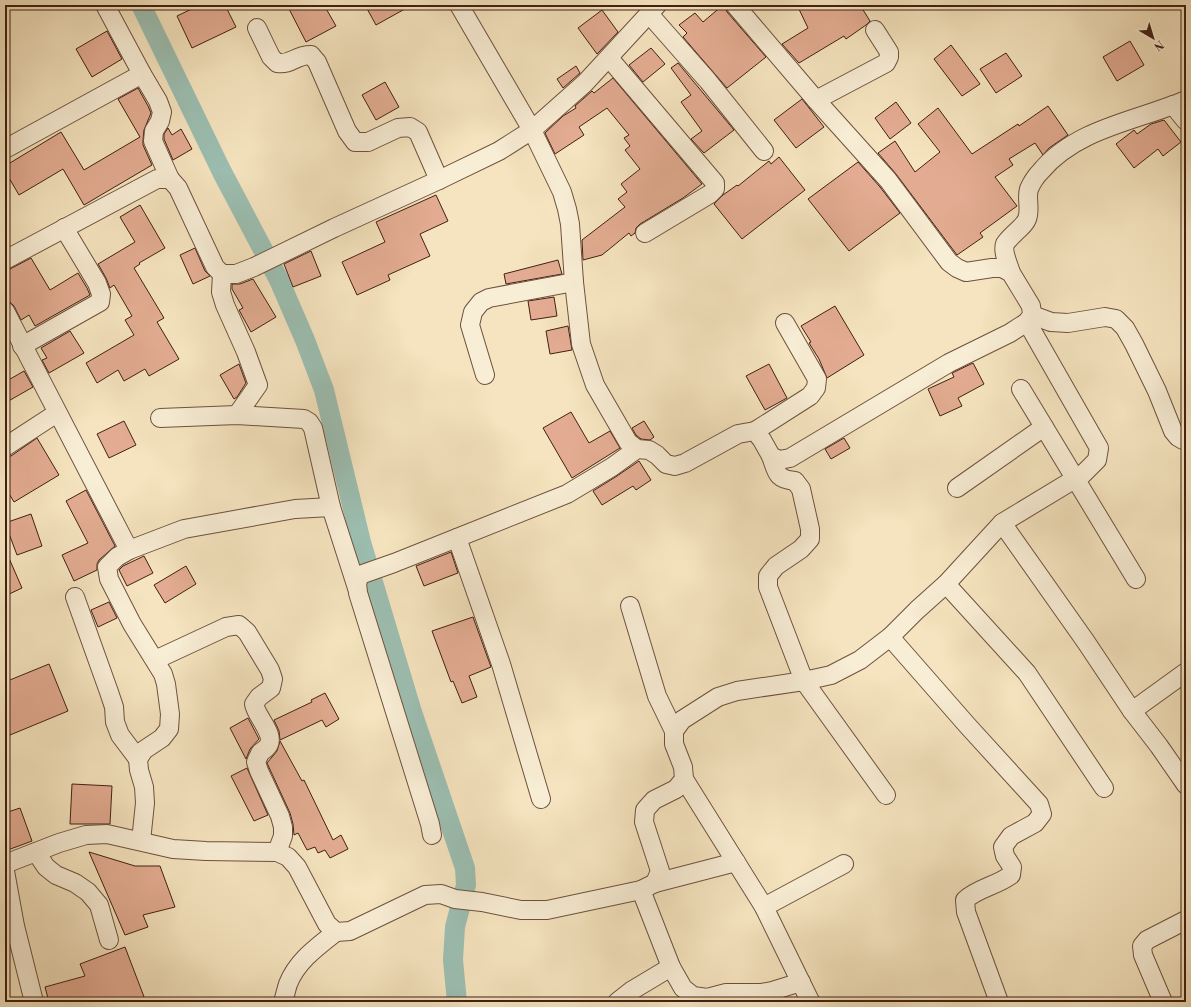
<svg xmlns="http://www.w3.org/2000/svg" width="1191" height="1007" viewBox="0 0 1191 1007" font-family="'Libre Bodoni',serif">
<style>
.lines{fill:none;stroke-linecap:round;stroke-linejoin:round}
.canal{stroke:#9cbfb2;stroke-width:20}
.building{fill:#e3ac92;stroke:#412012}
.minor-casing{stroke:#6e513d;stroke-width:20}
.minor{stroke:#f8edd5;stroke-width:18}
</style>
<rect width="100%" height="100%" fill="#f5e4bf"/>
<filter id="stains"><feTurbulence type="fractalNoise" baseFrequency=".005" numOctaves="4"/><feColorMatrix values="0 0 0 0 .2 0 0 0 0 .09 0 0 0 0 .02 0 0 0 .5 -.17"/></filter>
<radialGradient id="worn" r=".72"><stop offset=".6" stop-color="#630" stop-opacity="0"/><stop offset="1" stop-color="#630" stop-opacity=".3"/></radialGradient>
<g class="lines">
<!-- canal -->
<path class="canal" d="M141 5 222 172 279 280 305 340 324 390 361 542 412 712 465 868 466 885 455 927 453 960 457 1002"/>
</g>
<!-- building -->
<g class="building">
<path d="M200 5H225L236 27 192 48 177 16Z"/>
<path d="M287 5H324L336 26 306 42Z"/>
<path d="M365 5H412L376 25Z"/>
<path d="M723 5H725L727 12 766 57 727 88 683 37 687 33 679 25 695 13 703 22Z"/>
<path d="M797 5H860L870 21 866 25 846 39 844 36 799 63 782 44 808 28Z"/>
<path d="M602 10 618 32 597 54 578 28Z"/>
<path d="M107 31 122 59 92 77 76 49Z"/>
<path d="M1130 41 1144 65 1117 81 1103 57Z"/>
<path d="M951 45 980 84 962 96 934 59Z"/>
<path d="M651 48 665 64 643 82 629 65Z"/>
<path d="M1006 53 1022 76 996 93 980 69Z"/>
<path d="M678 63 734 130 704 153 691 139 702 131 681 102 691 95 671 68Z"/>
<path d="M576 66 580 73 563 88 557 79Z"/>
<path d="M613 78 702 184 683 198 640 224 636 228 635 233 631 236 629 233 602 255 583 260 582 240 625 207 618 199 627 192 621 184 640 169 625 150 630 146 624 138 629 135 607 108 579 127 584 135 555 154 545 133 563 116 576 108 575 106 592 91 594 93Z"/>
<path d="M385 82 399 107 376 120 362 95Z"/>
<path d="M138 88 148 106 151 113 144 130 143 140V145L152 165 84 205 63 169 19 195 5 171V166L61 132 84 170 140 137 118 99Z"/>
<path d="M802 99 824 127 796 148 774 120Z"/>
<path d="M896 102 911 123 890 139 875 118Z"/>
<path d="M1048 106 1068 135 1049 148 1043 155 1035 143 1009 159 1013 165 995 177 1017 206 980 233 983 237 957 255 896 174 878 153 895 141 915 172 940 152 918 124 938 108 972 154 1018 124 1019 126Z"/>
<path d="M1164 120 1181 142 1163 156 1158 149 1134 168 1116 144 1134 130 1137 134 1151 124Z"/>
<path d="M168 128 172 135 181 129 192 149 173 160 164 139V134Z"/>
<path d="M779 157 805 190 742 239 714 204 723 195 737 185 738 186 769 161 771 164Z"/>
<path d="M858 162 880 187 900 213 849 251 808 199Z"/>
<path d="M436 195 448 221 420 234 430 256 388 275 390 280 357 295 342 262 385 242 376 222Z"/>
<path d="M140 205 165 248 139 263 140 264 134 268 164 318 157 322 179 359 149 376 145 369 124 381 118 370 97 383 86 363 134 335 125 320 132 316 114 285 110 288 106 278 98 264 135 242 120 217Z"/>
<path d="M195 248 205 271 210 276 193 284 180 255Z"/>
<path d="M311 251 321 276 293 287 284 264Z"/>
<path d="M31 258 50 290 78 273 87 288 90 295 35 326 29 315 21 320 14 306 10 302 5 301V270L10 269Z"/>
<path d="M558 260 562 274 506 284 504 274Z"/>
<path d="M253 279 276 317 251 332 239 310 243 308 232 289V284H240Z"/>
<path d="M554 297 557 316 531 320 528 301Z"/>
<path d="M835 306 864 355 827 378 819 359 809 343 811 342 801 326Z"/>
<path d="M568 326 572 350 550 354 546 331Z"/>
<path d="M70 331 84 353 49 373 42 360 47 358 41 348Z"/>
<path d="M973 363 984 384 958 398 962 406 940 416 928 389 954 377 952 373Z"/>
<path d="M239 364 246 383 237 397 234 399 220 375Z"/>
<path d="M769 364 787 398 765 410 746 376Z"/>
<path d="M24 371 33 387 5 403V382Z"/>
<path d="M571 412 589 443 610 431 620 448 572 478 543 428Z"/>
<path d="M124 421 136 445 109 458 97 434Z"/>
<path d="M644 421 654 437 650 440 641 439 636 435 632 428Z"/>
<path d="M37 438 59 475 14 502 5 487V457L11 456Z"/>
<path d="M844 438 850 448 831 459 825 449Z"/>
<path d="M639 461 651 480 636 490 633 486 602 505 593 491 617 476Z"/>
<path d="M86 490 115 546 99 560 97 564V570L74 581 62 555 88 543 66 501Z"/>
<path d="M31 514 42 546 17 555 5 523Z"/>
<path d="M5 549 22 588 5 596Z"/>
<path d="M451 552 458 573 424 586 416 566Z"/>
<path d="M144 556 153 573 127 586 119 570 123 566Z"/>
<path d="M186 566 196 584 165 603 154 585Z"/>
<path d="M109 602 117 618 98 627 91 610Z"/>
<path d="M473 617 491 667 469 676 477 697 462 703 453 681 451 682 432 631Z"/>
<path d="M49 664 68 711 10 735 5 722V682Z"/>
<path d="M325 693 339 719 326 727 322 720 280 740 279 731 274 720 312 702 311 700Z"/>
<path d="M248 718 259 739 250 749 246 759 230 728Z"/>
<path d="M280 741 302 781 304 780 333 840 341 835 348 849 330 858 325 850 318 853 315 847 307 850 298 833 294 835 293 824 290 813 267 763 277 751Z"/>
<path d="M247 768 268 815 254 821 231 776Z"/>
<path d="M72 784 112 786 110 824H70Z"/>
<path d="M20 808 32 841 5 851V813Z"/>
<path d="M89 852 135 866H160L175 907 143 915 148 927 125 935Z"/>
<path d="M125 947 146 1002H49L45 987 85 976 80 964Z"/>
</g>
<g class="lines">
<defs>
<g id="minor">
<path d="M105 5 142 74 158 101 162 112 160 121 154 131 153 141 170 179"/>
<path d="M459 5 532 130 562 192 567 209 570 224 574 282 581 344 595 385 628 442 637 449 649 450 657 455 666 464 675 466 685 463 738 434 755 431 762 440 771 456 779 460 790 458 949 363 1010 333 1027 322 1032 315 1031 306 1011 273 1002 268H992L966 272 957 268 949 262 888 180 816 100 735 5"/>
<path d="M650 15 708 81 764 151"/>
<path d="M257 28 271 57 277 63C292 65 295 55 311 55L317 62 347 131 355 142H368L398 128 410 127 418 132 439 180"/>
<path d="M609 58 715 183V189L710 194 645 233"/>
<path d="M816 100 886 63 889 57V52L875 30"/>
<path d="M1173 105 1186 121"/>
<path d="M5 149 142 74"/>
<path d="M5 260 157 179H170L178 188 215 267 222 274H236L254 267 334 228 439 180 499 151 532 130 585 83 657 5"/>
<path d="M1011 273C1009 265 1002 252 1005 244 1008 239 1014 234 1018 230 1021 227 1025 224 1027 219 1031 209 1026 198 1029 189 1032 182 1036 176 1041 171 1077 128 1137 121 1186 100"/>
<path d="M222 274 221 292 225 305 246 352 258 385 237 415"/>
<path d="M5 311 129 550"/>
<path d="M1032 315 1051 322 1068 323 1105 317 1116 319 1125 328 1134 344 1157 391 1173 431 1178 437 1183 440H1186"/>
<path d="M22 346 100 302 101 294 97 283 64 228"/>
<path d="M485 375 470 325 473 312 481 302 489 298 574 282"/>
<path d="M1021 389 1136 579"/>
<path d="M160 418 237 415 304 419 309 422 313 428 331 507 357 588"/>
<path d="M755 431 810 396 816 388 817 379 785 323"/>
<path d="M5 447 57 413"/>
<path d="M771 456C777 473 776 479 795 481L801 489 810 529V539L801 549 776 566 768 576V587L804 681 886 795"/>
<path d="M957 488 1044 427"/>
<path d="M1002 523 1083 474 1097 460 1099 448 1027 322"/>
<path d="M457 538 501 664 541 799"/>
<path d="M946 584 1027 673 1104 788"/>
<path d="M75 597 109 692 114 707 115 722 120 735 138 759"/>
<path d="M630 606 657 696 674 731"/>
<path d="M890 637 967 725 1039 804 1042 814 1035 823 1011 836 1003 847 1005 856 1012 867 1011 875C996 886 978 888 965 900L966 912 999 1002"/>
<path d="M155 660 226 627 239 625 247 632 270 670 273 679 271 688 259 697 254 704C256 716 274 733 269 744 268 748 263 750 260 753 259 756 257 759 256 762L259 771 280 816 283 827V836L277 852"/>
<path d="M1132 711 1186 672"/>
<path d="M684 779 764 907 810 1001"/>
<path d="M432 835 430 824 358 593 357 583 360 575 394 563 567 494 612 467 637 449"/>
<path d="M141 841 145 803 144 787 139 770 138 759 144 750 162 738 169 729 170 714 166 684 163 674 132 624 109 579 107 567 117 557 129 550 184 529 295 509 331 507"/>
<path d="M36 852 46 867 56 875 75 883 88 892 99 905 109 940"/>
<path d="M5 864 59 843 86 835 107 834 173 849 206 851 277 852 288 857 297 867 327 924 336 932 350 931 425 895 441 894 455 899 482 902 521 910H547L641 890 655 883 660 871 644 822 645 810 654 800 676 789 684 779 683 767 674 744V731L682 720 718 697 737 691 804 681 831 675 860 660 890 637 917 610 946 584 1002 523 1086 642 1132 711 1159 746 1186 785"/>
<path d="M5 871 15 926 34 1002"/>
<path d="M655 883 736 862"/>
<path d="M641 890 671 967 683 988 693 996 707 998 726 993H761L772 991 801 982"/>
<path d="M764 907 844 864"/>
<path d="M283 1002C285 996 286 990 288 984 297 961 317 947 336 932"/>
<path d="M617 1002 631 991 671 967"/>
<path d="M1163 1002 1143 955 1142 946 1147 940 1186 920"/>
</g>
</defs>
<!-- minor casing -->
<use href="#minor" class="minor-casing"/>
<!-- minor -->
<use href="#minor" class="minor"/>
</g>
<!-- margin -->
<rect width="1191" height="1007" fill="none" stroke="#f5e4bf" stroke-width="20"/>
<rect x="6" y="6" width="1179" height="995" fill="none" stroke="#412012" stroke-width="2"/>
<rect x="10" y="10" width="1171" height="987" fill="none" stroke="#412012"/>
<!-- north arrow -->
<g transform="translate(1153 38) rotate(142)" stroke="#f8edd5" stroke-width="3" paint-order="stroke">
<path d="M0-3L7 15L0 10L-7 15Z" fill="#412012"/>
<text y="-6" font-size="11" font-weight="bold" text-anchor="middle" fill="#412012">N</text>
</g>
<rect width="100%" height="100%" filter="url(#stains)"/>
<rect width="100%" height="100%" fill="url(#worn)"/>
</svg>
